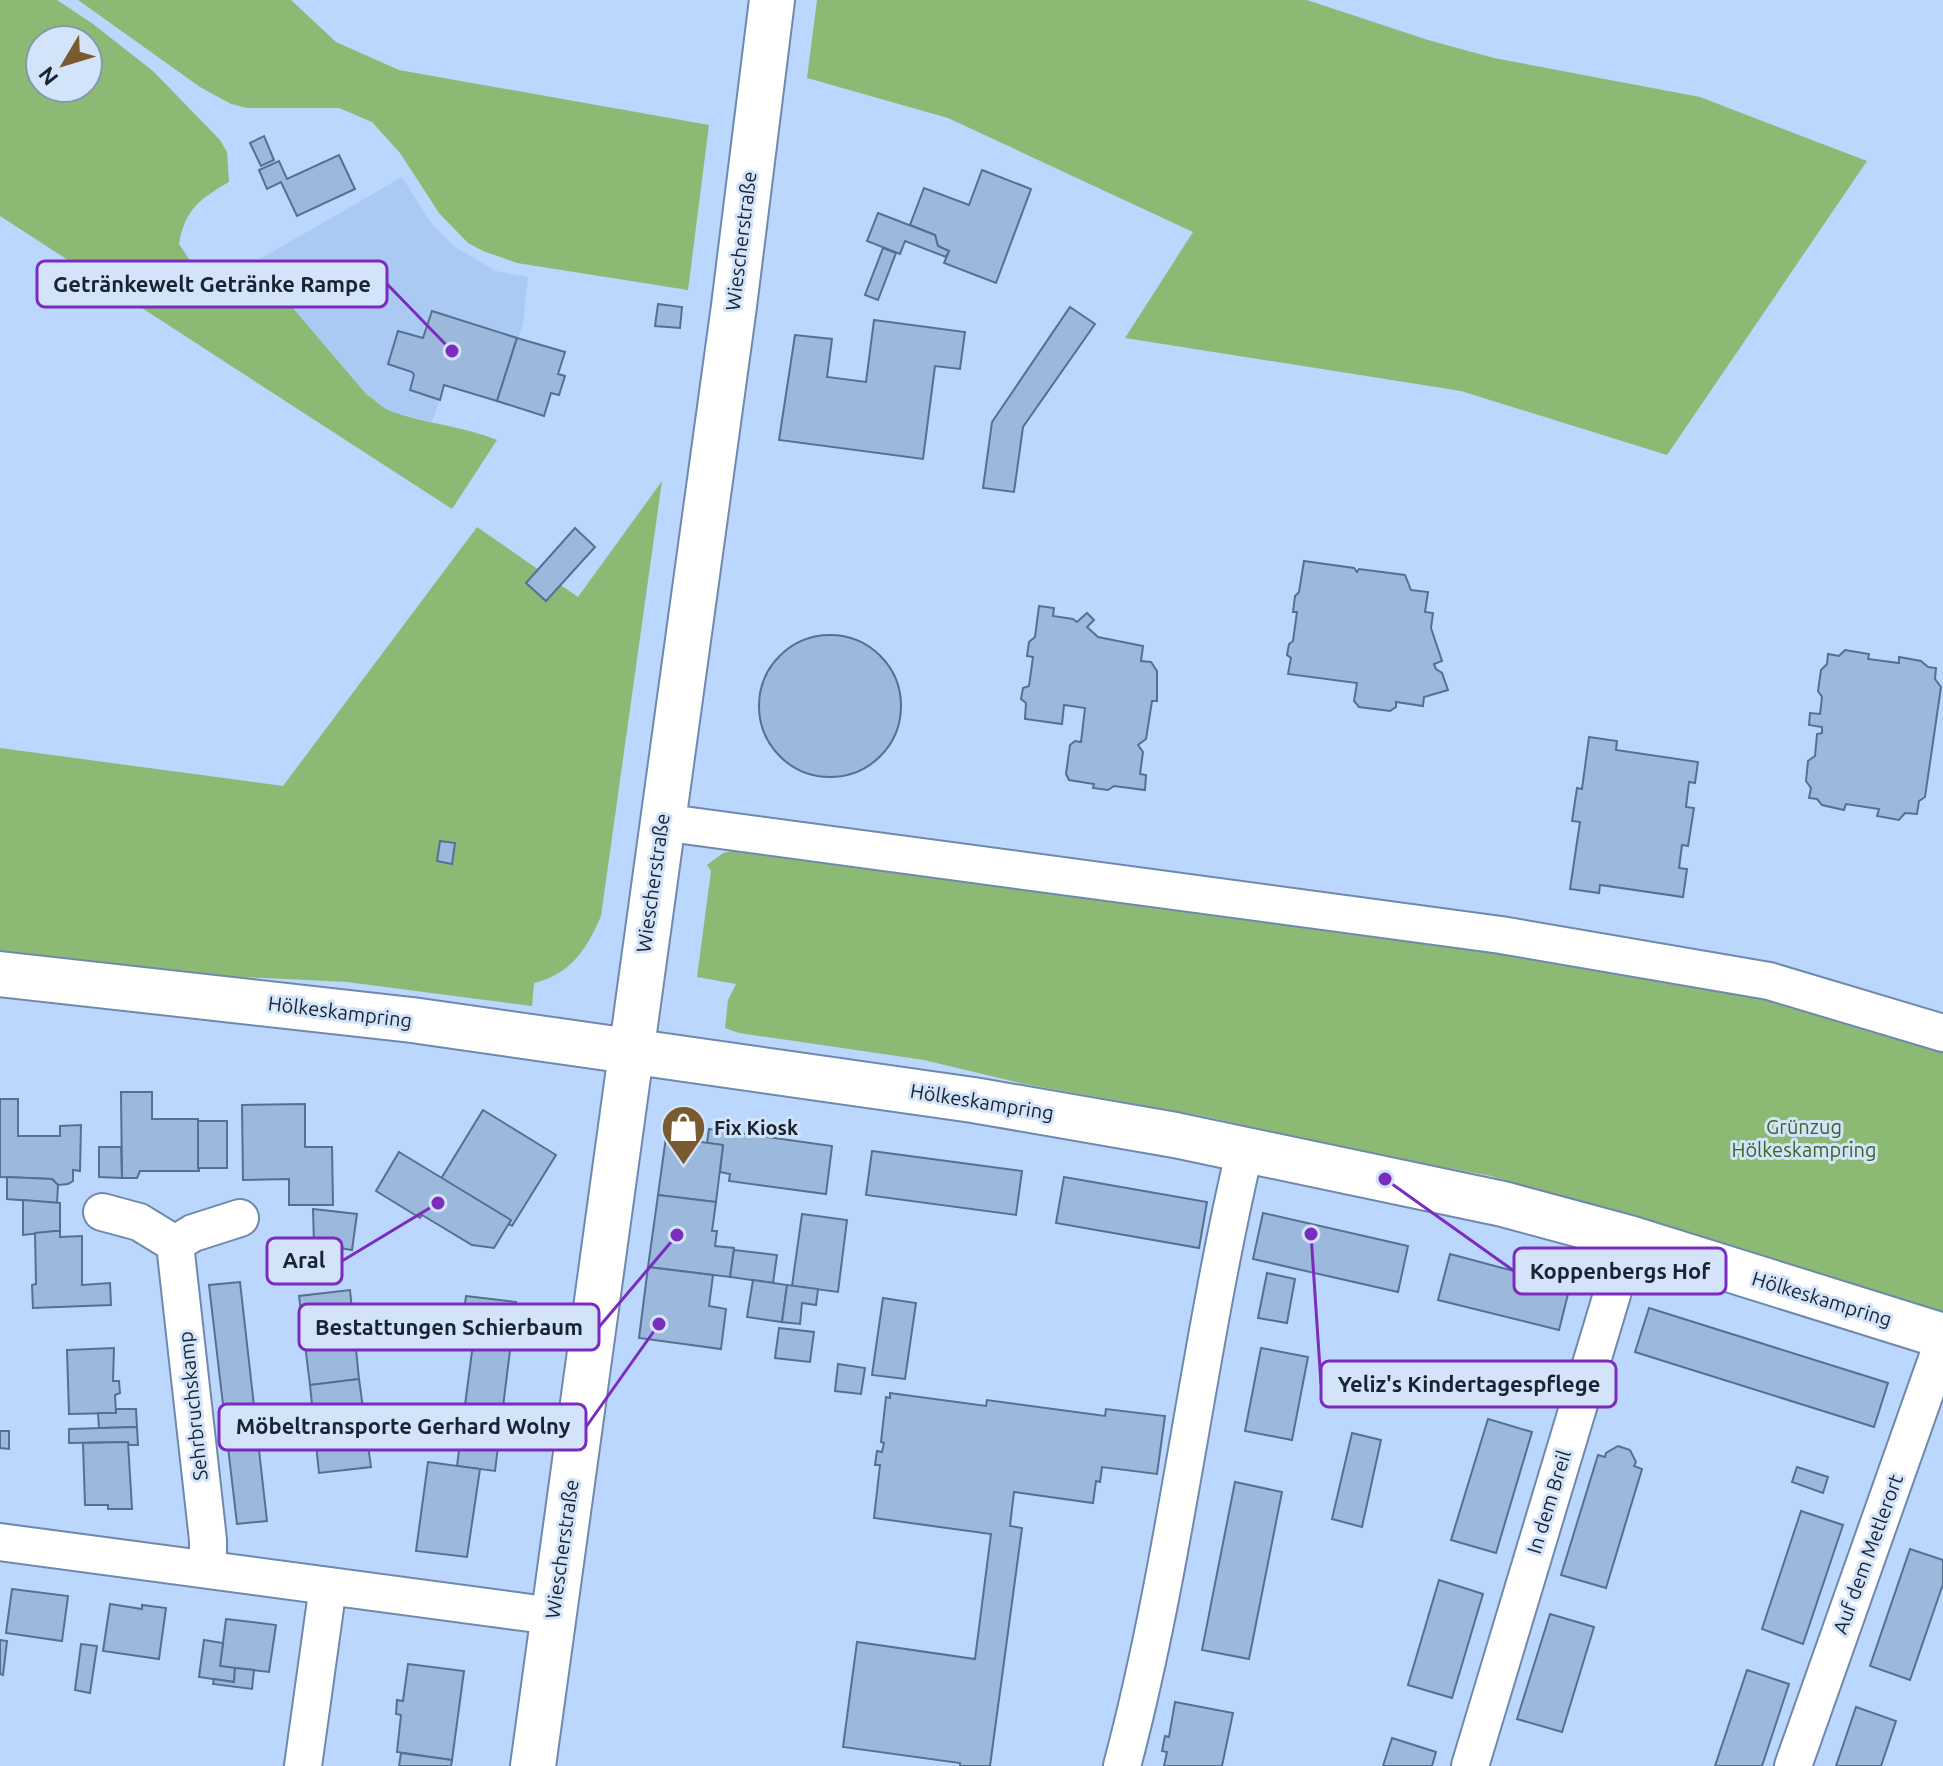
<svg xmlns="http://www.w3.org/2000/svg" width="1943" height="1766" viewBox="0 0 1943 1766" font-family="Ubuntu,sans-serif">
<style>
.built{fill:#aacaf4}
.green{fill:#8cba75;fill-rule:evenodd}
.building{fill:#9cb8dc;stroke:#567091;stroke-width:2}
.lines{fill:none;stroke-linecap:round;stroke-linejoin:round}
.street-casing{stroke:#6f89ac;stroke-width:40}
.secondary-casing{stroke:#6f89ac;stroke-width:48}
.street{stroke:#fff;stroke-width:36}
.secondary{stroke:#fff;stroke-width:44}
.labels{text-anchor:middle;stroke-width:6;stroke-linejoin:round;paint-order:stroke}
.street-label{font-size:20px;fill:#192432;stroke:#d2e3fa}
.park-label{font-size:20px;fill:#3c6523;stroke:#d2e3fa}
.poi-label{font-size:20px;font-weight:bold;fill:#192432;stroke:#d2e3fa;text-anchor:start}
.leader{fill:none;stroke:#7b2cbf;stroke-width:3}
.callout-dot{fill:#7b2cbf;stroke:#d2e3fa;stroke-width:3}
.callout{fill:#d2e3fa;stroke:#7b2cbf;stroke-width:3}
.callout-label{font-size:22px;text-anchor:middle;font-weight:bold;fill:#192432}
</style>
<rect width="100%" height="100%" fill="#bbd7fd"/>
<!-- built -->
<path class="built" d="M402 177 431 223 455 247 496 271 528 277 523 324 497 401 445 385 432 422 389 411 367 395 255 262Z"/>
<!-- green -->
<g class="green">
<path d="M0 0H57L93 24 153 71 220 140 227 152 229 182C200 199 185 209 179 244L191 262 209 278 276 288 367 395C376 400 382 409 393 412 427 424 463 426 497 440L452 509 0 216ZM40 40H88V88H40Z"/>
<path d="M78 0H291L336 42 399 70 709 125 688 290 517 263 483 251 468 243 439 213 400 153 372 122 339 108H247L231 104 200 87Z"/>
<path d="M817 0H1307L1428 40 1494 58 1700 97 1867 161 1667 455 1461 391 1125 338 1193 232 948 118 807 78Z"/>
<path d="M662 481 601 916C587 949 571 974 534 983L532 1006 347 982 177 974 0 950V748L283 786 477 527 578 597Z"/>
<path d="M741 849 1549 959 1781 1001 1943 1049V1316L1491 1176 1396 1159 1202 1116 1024 1084 924 1060 739 1033 725 1028 728 1000 736 984 697 977 711 871 707 865 723 853Z"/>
</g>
<!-- building -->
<g class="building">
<path d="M264 136 274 160 261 166 250 143Z"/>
<path d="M339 155 355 189 297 216 281 182 267 189 259 170 279 161 287 179Z"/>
<path d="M982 170 1031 189 996 283 944 263 949 251 938 246 935 235 910 225 924 188 969 205Z"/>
<path d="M878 213 935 235 938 246 949 251 946 257 905 241 900 254 867 241Z"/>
<path d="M883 248 896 253 878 300 865 295Z"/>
<path d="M658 304 682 307 680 328 655 326Z"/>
<path d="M1070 307 1095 324 1023 427 1014 492 983 488 992 422Z"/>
<path d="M432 311 517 338 497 401 444 385 440 400 410 390 414 375 412 372 388 364 398 331 423 338Z"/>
<path d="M874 320 965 332 960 369 935 366 923 459 779 440 795 335 832 339 827 377 866 382Z"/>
<path d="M517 338 565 352 558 374 565 376 559 395 551 393 544 416 497 401Z"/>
<path d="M575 528 595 547 546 601 526 583Z"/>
<path d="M1304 561 1354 568 1357 572 1359 569 1405 575 1411 590 1428 592 1425 612 1433 613 1431 628 1442 661 1434 664 1436 669 1442 673 1448 690 1424 697 1423 706 1396 702V707L1390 711 1359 707 1354 701 1357 683 1288 674 1291 658 1287 655 1289 644 1293 641 1297 612H1293L1295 596 1299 592Z"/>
<path d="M1039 606 1054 608 1053 616 1073 619 1077 622 1087 613 1094 620 1087 627 1098 637 1143 646 1141 661 1151 662 1157 671V701H1152L1146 739 1138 745 1143 752 1140 774 1146 775 1145 790 1114 786 1108 790 1093 788 1094 784 1069 780 1066 774 1070 745 1075 741 1081 742 1085 708 1064 705 1062 724 1025 719 1026 703 1021 699 1023 688 1029 686 1033 657 1027 656 1029 642 1035 637Z"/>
<circle cx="830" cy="706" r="71"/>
<path d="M1845 650 1869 654 1868 659 1899 663V657L1921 661 1928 667 1936 668 1935 679 1941 687 1925 797 1919 801 1917 814 1905 813 1899 820 1877 816 1879 809 1846 804 1844 810 1822 805 1817 799 1809 798 1811 788 1806 781 1808 761 1815 756 1817 734 1822 733V727L1809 725 1810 713 1820 714 1822 697 1818 691 1821 670 1827 664 1828 654 1839 656Z"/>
<path d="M1589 737 1617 741 1616 750 1698 762 1695 783 1689 782 1686 807 1694 808 1688 846 1682 845 1679 868 1687 869 1683 897 1600 885 1599 893 1570 889 1580 822 1572 821 1577 788 1582 789Z"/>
<path d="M440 841 455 843 452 864 437 861Z"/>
<path d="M121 1092H152V1119H198L199 1171H140L137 1178H122Z"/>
<path d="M0 1099H18V1136H60V1126L81 1125 80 1171 73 1170V1181L68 1184 58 1185 52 1179 0 1177Z"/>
<path d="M305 1104V1147H332L333 1205H289V1179L243 1180 242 1105Z"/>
<path d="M483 1110 556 1155 512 1226 439 1182Z"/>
<rect x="198" y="1121" width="29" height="47"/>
<path d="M709 1129 832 1146 826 1194 729 1181 730 1174 720 1172 723 1145 707 1143Z"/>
<path d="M666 1137 723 1145 716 1202 658 1195Z"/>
<path d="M99 1147H121L122 1178 99 1177Z"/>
<path d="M872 1151 1022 1171 1016 1215 866 1195Z"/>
<path d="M399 1152 511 1220 494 1248 472 1245 422 1215 420 1218 376 1191Z"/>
<path d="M7 1177 52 1179 58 1185 57 1203 7 1199Z"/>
<path d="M1064 1177 1207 1202 1199 1248 1056 1223Z"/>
<path d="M658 1195 716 1202 712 1231H717L715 1246 734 1248 730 1277 648 1267Z"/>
<path d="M23 1200 60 1203V1231L23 1235Z"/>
<path d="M313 1209 357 1214 352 1250 314 1244Z"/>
<path d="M1263 1213 1408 1246 1398 1292 1253 1259Z"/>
<path d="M802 1214 847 1220 838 1292 792 1286Z"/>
<path d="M55 1231H60V1237L82 1236V1285L110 1283 111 1305 33 1308 32 1285 36 1284 35 1233Z"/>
<path d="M734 1250 777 1255 773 1283 730 1277Z"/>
<path d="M1450 1254 1570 1286 1559 1330 1438 1300Z"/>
<path d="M648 1267 713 1275 709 1306 726 1309 721 1349 639 1338Z"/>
<path d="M1267 1273 1295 1279 1287 1323 1258 1318Z"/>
<path d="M753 1280 787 1285 782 1322 747 1317Z"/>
<path d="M240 1282 267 1521 237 1524 209 1285Z"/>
<path d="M787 1285 818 1289 816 1305 802 1303 800 1324 782 1322Z"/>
<path d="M350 1290 359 1379 310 1385 299 1296Z"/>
<path d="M466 1296 516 1302 495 1471 457 1466 473 1344 460 1342Z"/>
<path d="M883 1298 916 1303 905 1379 872 1375Z"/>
<path d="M1649 1308 1888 1383 1874 1427 1635 1352Z"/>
<path d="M779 1328 814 1332 810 1362 775 1358Z"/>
<path d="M114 1348 113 1381H119L120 1393 115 1395 116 1413 69 1414 67 1350Z"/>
<path d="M1261 1348 1308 1357 1292 1440 1245 1431Z"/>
<path d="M838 1364 865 1368 861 1394 835 1391Z"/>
<path d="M359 1379 371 1467 319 1473 310 1385Z"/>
<path d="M890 1393 986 1406 987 1400 1105 1416 1106 1409 1165 1416 1157 1474 1102 1467 1100 1482 1096 1481 1093 1503 1014 1492 1010 1526 1022 1528 990 1766H960V1763L843 1747 857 1642 975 1659 991 1534 874 1518 880 1465H875L877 1451 882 1452 884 1443 881 1442 886 1397 890 1398Z"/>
<path d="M116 1409H136L137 1427 99 1428 98 1413H116Z"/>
<path d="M1488 1419 1532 1432 1496 1553 1451 1540Z"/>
<path d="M137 1427 138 1445H129L128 1442 69 1443V1429Z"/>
<path d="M0 1431H9V1449L0 1448Z"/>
<path d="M1352 1433 1381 1440 1362 1527 1332 1519Z"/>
<path d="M128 1442 132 1509H108V1505H85L83 1443Z"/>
<path d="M1618 1446 1630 1450 1636 1462 1634 1466 1642 1469 1606 1588 1561 1575 1598 1455 1605 1457 1606 1453Z"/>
<path d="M428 1462 480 1469 467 1557 416 1551Z"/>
<path d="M1797 1467 1828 1477 1823 1493 1792 1482Z"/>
<path d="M1235 1482 1282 1492 1249 1659 1202 1650Z"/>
<path d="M1801 1511 1843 1525 1803 1644 1762 1629Z"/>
<path d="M1910 1549 1943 1560V1584L1910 1680 1870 1666Z"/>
<path d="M1439 1580 1483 1594 1452 1698 1408 1685Z"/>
<path d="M12 1589 68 1596 62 1641 6 1633Z"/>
<path d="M110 1604 142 1609V1605L166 1608 159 1659 103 1651Z"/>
<path d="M1550 1614 1594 1627 1562 1732 1517 1719Z"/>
<path d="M226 1619 276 1625 269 1672 220 1666Z"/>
<path d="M0 1640 7 1641 3 1675 0 1674Z"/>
<path d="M204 1640 223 1643 220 1666 235 1668 234 1682 199 1677Z"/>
<path d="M81 1644 97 1646 90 1693 75 1690Z"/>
<path d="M408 1664 464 1671 452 1760 397 1752 401 1715 396 1714 397 1700 403 1701Z"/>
<path d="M235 1668 254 1670 252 1689 213 1684 214 1679 234 1682Z"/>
<path d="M1747 1670 1789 1684 1762 1766H1715Z"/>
<path d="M1175 1702 1233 1713 1222 1766H1164L1167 1752 1162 1751 1165 1736 1169 1737Z"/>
<path d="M1856 1707 1896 1721 1881 1766H1836Z"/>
<path d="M1392 1738 1436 1752 1432 1766H1383Z"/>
<path d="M401 1753 452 1760 451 1766H399Z"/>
</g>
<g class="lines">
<defs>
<g id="street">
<path d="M661 822 1501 935 1769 981 1943 1033"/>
<path d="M102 1212 139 1222 175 1244"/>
<path d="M0 1542 553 1616"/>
<path d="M208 1569V1540L175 1244 193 1233 240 1218"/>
<path d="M303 1766 328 1586"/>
<path d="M1122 1766C1176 1563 1197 1353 1245 1149"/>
<path d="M1470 1766 1629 1238"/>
<path d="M1793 1766 1943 1342"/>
</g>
<g id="secondary">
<path d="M0 974 412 1020 973 1100 1175 1135 1503 1204 1629 1238 1943 1336"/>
<path d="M533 1766 734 306 772 0"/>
</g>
</defs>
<!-- street casing -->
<use href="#street" class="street-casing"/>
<!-- secondary casing -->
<use href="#secondary" class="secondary-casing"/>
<!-- street -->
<use href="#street" class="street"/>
<!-- secondary -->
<use href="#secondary" class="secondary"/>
</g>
<!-- icons -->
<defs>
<symbol id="shop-pin" viewBox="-11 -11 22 30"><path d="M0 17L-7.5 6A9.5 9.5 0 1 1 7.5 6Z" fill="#795b2f" stroke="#d2e3fa"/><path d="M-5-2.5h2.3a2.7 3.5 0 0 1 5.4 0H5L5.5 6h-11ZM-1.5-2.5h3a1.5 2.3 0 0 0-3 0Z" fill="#fff"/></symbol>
</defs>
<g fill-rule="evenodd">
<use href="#shop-pin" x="658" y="1102" width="51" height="69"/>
</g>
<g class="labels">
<!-- street labels -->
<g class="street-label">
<text transform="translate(741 241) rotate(-83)" y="7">Wiescherstraße</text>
<text transform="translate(653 883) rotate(-82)" y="7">Wiescherstraße</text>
<text transform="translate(340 1012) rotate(7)" y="7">Hölkeskampring</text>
<text transform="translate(982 1102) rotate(9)" y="7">Hölkeskampring</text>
<text transform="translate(1822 1299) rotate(17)" y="7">Hölkeskampring</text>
<text transform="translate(193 1406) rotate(-96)" y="7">Sehrbruchskamp</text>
<text transform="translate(1549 1502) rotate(-73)" y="7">In dem Breil</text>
<text transform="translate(562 1549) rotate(-82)" y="7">Wiescherstraße</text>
<text transform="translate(1868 1554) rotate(-70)" y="7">Auf dem Metlerort</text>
</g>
<!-- park labels -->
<g class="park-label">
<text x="1804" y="1134">Grünzug<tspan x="1804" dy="23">Hölkeskampring</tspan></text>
</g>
<!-- poi labels -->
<g class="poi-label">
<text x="714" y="1135">Fix Kiosk</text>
</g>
</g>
<!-- callouts -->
<path class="leader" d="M452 351L387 284M438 1203L342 1261M1385 1179L1514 1271M677 1235L599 1327M1311 1234L1321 1384M659 1324L586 1427"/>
<g class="callout-dot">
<circle cx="452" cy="351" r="8"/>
<circle cx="438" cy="1203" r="8"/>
<circle cx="1385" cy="1179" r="8"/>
<circle cx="677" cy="1235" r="8"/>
<circle cx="1311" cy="1234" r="8"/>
<circle cx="659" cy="1324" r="8"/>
</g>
<g class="callout">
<rect x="37" y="261" width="350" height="46" rx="8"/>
<rect x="267" y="1238" width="75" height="46" rx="8"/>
<rect x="1514" y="1248" width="212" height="46" rx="8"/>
<rect x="299" y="1304" width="300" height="46" rx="8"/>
<rect x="1321" y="1361" width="295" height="46" rx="8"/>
<rect x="219" y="1404" width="367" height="46" rx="8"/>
</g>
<g class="callout-label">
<text x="212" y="292">Getränkewelt Getränke Rampe</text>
<text x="304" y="1268">Aral</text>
<text x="1620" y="1279">Koppenbergs Hof</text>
<text x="449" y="1335">Bestattungen Schierbaum</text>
<text x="1469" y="1392">Yeliz's Kindertagespflege</text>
<text x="403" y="1434">Möbeltransporte Gerhard Wolny</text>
</g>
<!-- north arrow -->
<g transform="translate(64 64) rotate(232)"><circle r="38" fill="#d2e3fa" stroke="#8897aa" stroke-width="2"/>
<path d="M0-6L14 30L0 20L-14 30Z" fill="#795b2f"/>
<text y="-12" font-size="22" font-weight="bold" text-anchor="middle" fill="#192432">N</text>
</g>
</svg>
